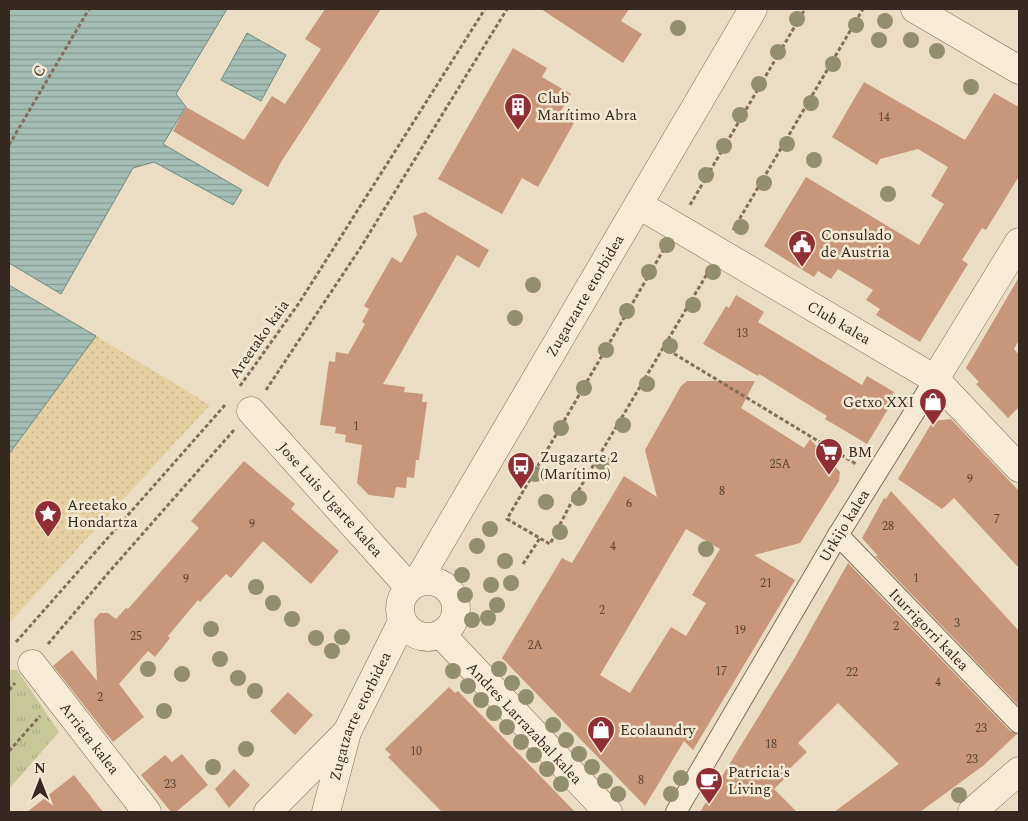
<svg xmlns="http://www.w3.org/2000/svg" width="1028" height="821" viewBox="0 0 1028 821" font-family="Spectral,serif">
<style>
.sand{fill:url(#sand-dots)}
.park{fill:url(#park-tufts)}
.water{fill:url(#water-rules);stroke:#6c8c82}
.building{fill:#c8967a;fill-rule:evenodd}
.lines{fill:none;stroke-linecap:round;stroke-linejoin:round}
.pedestrian-casing{stroke:#846e5b;stroke-width:22}
.minor-casing{stroke:#846e5b;stroke-width:29}
.tertiary-casing{stroke:#846e5b;stroke-width:29}
.path{stroke:#846e5b;stroke-width:3;stroke-dasharray:4 2.5;stroke-linecap:butt}
.pedestrian{stroke:#f7ebd5;stroke-width:20}
.minor{stroke:#f7ebd5;stroke-width:28}
.tertiary{stroke:#f7ebd5;stroke-width:28}
.tree{fill:#918f6d}
.labels{text-anchor:middle;stroke-width:5;stroke-linejoin:round;paint-order:stroke}
.number-label{font-size:12px;fill:#5a4435}
.street-label{font-size:15px;fill:#35281e;stroke:#f3e8d2}
.poi-label{font-size:15px;fill:#35281e;stroke:#f3e8d2;text-anchor:start}
</style>
<defs>
<pattern id="sand-dots" width="8" height="8" patternUnits="userSpaceOnUse" patternTransform="scale(1.25)"><rect width="8" height="8" fill="#e6cfa1"/><path d="M2 2h.1M6 6h.1" fill="none" stroke="#c6b28a" stroke-width="1.8" stroke-linecap="round"/></pattern>
<pattern id="park-tufts" width="24" height="20" patternUnits="userSpaceOnUse" patternTransform="scale(1.25)"><rect width="24" height="20" fill="#c6c997"/><path d="M3 7l-1-3M5 7V3M7 7l1-3M15 17l-1-3M17 17v-4M19 17l1-3" fill="none" stroke="#abad82"/></pattern>
<pattern id="water-rules" width="6" height="5" patternUnits="userSpaceOnUse" patternTransform="scale(1.25)"><rect width="6" height="5" fill="#a5beb5"/><path d="M0 2.5h6" fill="none" stroke="#879a93"/></pattern>
</defs>
<rect width="100%" height="100%" fill="#ebddc3"/>
<!-- sand -->
<path class="sand" d="M96 336 210 405 9 623V454Z"/>
<!-- park -->
<path class="park" d="M10 670H17L59 732 9 789Z"/>
<!-- water -->
<g class="water">
<path d="M9 9H227L176 94 186 107 163 144 242 190 233 205 154 162 133 168 61 294 9 263Z"/>
<path d="M247 33 286 55 261 101 221 80Z"/>
<path d="M9 285 96 336 9 454Z"/>
</g>
<!-- building -->
<g class="building">
<path d="M325 9H381L281 162 268 187 173 131 186 107 244 140 272 96 285 104 321 49 305 39Z"/>
<path d="M541 9H629L621 21 642 34 623 63Z"/>
<path d="M513 48 547 68 542 77 571 94 559 114 574 123 538 187 522 178 502 214 438 179Z"/>
<path d="M864 82 965 140 994 93 1019 107V176L986 230 982 228 962 260 968 264 920 342 876 315 880 309 866 300 873 290 838 269 831 279 818 271 814 277 764 246 806 177 919 245 944 204 931 196 948 167 918 149 880 159 877 165 832 137Z"/>
<path d="M425 212 489 250 479 268 457 255 383 384 405 387 404 392 423 394 422 402H427L419 460H416L414 478 407 477 406 488 396 487 394 498 369 495 357 483 362 445 345 442 346 435 335 433 336 427 320 425 329 361 335 362 336 352 348 354 365 324 362 322 369 309 364 306 392 257 401 263 417 235 413 216Z"/>
<path d="M1019 277V340L1014 349 1019 355V407L1008 418 976 384 979 382 966 368Z"/>
<path d="M736 295 764 312 758 322 862 385 867 376 894 392 887 405 890 406 867 444 825 419 827 416 759 374 758 376 703 344 726 306 729 308Z"/>
<path d="M687 381H755L741 408 804 448 810 439 840 472 839 481 800 543 754 555 795 580 693 750 684 741 645 806 502 658 562 558 572 563 624 476 657 497 645 450 681 386ZM686 529 720 549 692 595 706 603 686 636 671 627 630 693 600 675Z"/>
<path d="M951 419 1019 491V568L954 498 942 509 898 479 933 421Z"/>
<path d="M244 461 295 504 291 509 339 551 311 584 263 541 231 578 226 574 200 602 198 600 168 636 170 638 155 657 148 651 119 684 144 717 113 742 53 666 72 650 97 681 94 620 100 613H108L116 619 126 608 128 609 199 528 191 521Z"/>
<path d="M891 491 1019 631V706L875 556H878L862 538 884 498 886 499Z"/>
<path d="M848 563 1010 731 1017 734 984 765 920 812H834L899 764 838 703 798 743 807 752 782 776 784 779 774 789 797 812H700L794 659Z"/>
<path d="M449 687 455 693 458 691 575 812H442L388 757 391 755 385 749Z"/>
<path d="M288 692 313 715 295 735 270 711Z"/>
<path d="M182 754 208 785 176 812H171L141 775 165 755 172 762Z"/>
<path d="M234 769 250 785 229 808 215 789Z"/>
<path d="M74 775 103 812H27Z"/>
</g>
<g class="lines">
<defs>
<g id="pedestrian">
<path id="s1" d="M838 535 1019 723"/>
<path id="s2" d="M676 812 838 535 935 379"/>
</g>
<g id="minor">
<path d="M915 9 1019 70"/>
<path id="s3" d="M639 205 935 379 1019 468"/>
<path d="M935 379 1019 242"/>
<path id="s4" d="M251 411 409 587"/>
<path id="s5" d="M441 634 608 812"/>
<path id="s6" d="M32 664 147 812"/>
<path d="M268 812 347 732"/>
<path d="M972 812 1019 771"/>
</g>
<g id="tertiary">
<circle cx="428" cy="609" r="28"/>
<path id="s7" d="M417 582 753 9"/>
<path id="s8" d="M326 812 347 732 402 622"/>
</g>
</defs>
<!-- pedestrian casing -->
<use href="#pedestrian" class="pedestrian-casing"/>
<!-- minor casing -->
<use href="#minor" class="minor-casing"/>
<!-- tertiary casing -->
<use href="#tertiary" class="tertiary-casing"/>
<!-- path -->
<g class="path">
<path d="M9 145 89 9"/>
<path d="M690 205 805 9"/>
<path d="M733 230 863 9"/>
<path d="M664 249 507 519 550 544 571 503 707 274"/>
<path d="M663 347 856 464"/>
<path d="M240 386 299 303 485 9"/>
<path d="M266 390 361 247 507 9"/>
<path d="M523 564 540 538"/>
<path d="M16 642 225 405"/>
<path d="M48 644 109 572 234 430"/>
<path d="M9 690 15 683"/>
<path d="M9 751 40 716"/>
</g>
<!-- pedestrian -->
<use href="#pedestrian" class="pedestrian"/>
<!-- minor -->
<use href="#minor" class="minor"/>
<!-- tertiary -->
<use href="#tertiary" class="tertiary"/>
</g>
<!-- trees -->
<g class="tree">
<circle cx="797" cy="19" r="8"/>
<circle cx="885" cy="21" r="8"/>
<circle cx="856" cy="25" r="8"/>
<circle cx="678" cy="28" r="8"/>
<circle cx="879" cy="40" r="8"/>
<circle cx="911" cy="40" r="8"/>
<circle cx="937" cy="51" r="8"/>
<circle cx="778" cy="52" r="8"/>
<circle cx="833" cy="64" r="8"/>
<circle cx="759" cy="84" r="8"/>
<circle cx="971" cy="87" r="8"/>
<circle cx="811" cy="103" r="8"/>
<circle cx="740" cy="115" r="8"/>
<circle cx="787" cy="144" r="8"/>
<circle cx="724" cy="146" r="8"/>
<circle cx="814" cy="160" r="8"/>
<circle cx="706" cy="175" r="8"/>
<circle cx="764" cy="183" r="8"/>
<circle cx="888" cy="194" r="8"/>
<circle cx="741" cy="227" r="8"/>
<circle cx="667" cy="245" r="8"/>
<circle cx="649" cy="272" r="8"/>
<circle cx="713" cy="272" r="8"/>
<circle cx="533" cy="285" r="8"/>
<circle cx="693" cy="305" r="8"/>
<circle cx="627" cy="311" r="8"/>
<circle cx="515" cy="318" r="8"/>
<circle cx="670" cy="346" r="8"/>
<circle cx="606" cy="350" r="8"/>
<circle cx="647" cy="384" r="8"/>
<circle cx="584" cy="388" r="8"/>
<circle cx="623" cy="425" r="8"/>
<circle cx="561" cy="428" r="8"/>
<circle cx="602" cy="462" r="8"/>
<circle cx="535" cy="474" r="8"/>
<circle cx="579" cy="498" r="8"/>
<circle cx="546" cy="502" r="8"/>
<circle cx="490" cy="529" r="8"/>
<circle cx="560" cy="532" r="8"/>
<circle cx="477" cy="546" r="8"/>
<circle cx="706" cy="549" r="8"/>
<circle cx="505" cy="561" r="8"/>
<circle cx="462" cy="575" r="8"/>
<circle cx="511" cy="583" r="8"/>
<circle cx="491" cy="585" r="8"/>
<circle cx="256" cy="587" r="8"/>
<circle cx="465" cy="595" r="8"/>
<circle cx="273" cy="603" r="8"/>
<circle cx="497" cy="605" r="8"/>
<circle cx="488" cy="618" r="8"/>
<circle cx="292" cy="619" r="8"/>
<circle cx="472" cy="620" r="8"/>
<circle cx="211" cy="629" r="8"/>
<circle cx="342" cy="637" r="8"/>
<circle cx="316" cy="638" r="8"/>
<circle cx="332" cy="651" r="8"/>
<circle cx="220" cy="659" r="8"/>
<circle cx="148" cy="669" r="8"/>
<circle cx="499" cy="669" r="8"/>
<circle cx="453" cy="671" r="8"/>
<circle cx="182" cy="674" r="8"/>
<circle cx="238" cy="678" r="8"/>
<circle cx="512" cy="683" r="8"/>
<circle cx="468" cy="686" r="8"/>
<circle cx="255" cy="691" r="8"/>
<circle cx="526" cy="697" r="8"/>
<circle cx="481" cy="700" r="8"/>
<circle cx="164" cy="711" r="8"/>
<circle cx="494" cy="713" r="8"/>
<circle cx="553" cy="725" r="8"/>
<circle cx="507" cy="727" r="8"/>
<circle cx="566" cy="740" r="8"/>
<circle cx="521" cy="742" r="8"/>
<circle cx="246" cy="749" r="8"/>
<circle cx="579" cy="754" r="8"/>
<circle cx="534" cy="755" r="8"/>
<circle cx="213" cy="767" r="8"/>
<circle cx="592" cy="767" r="8"/>
<circle cx="547" cy="769" r="8"/>
<circle cx="681" cy="778" r="8"/>
<circle cx="605" cy="781" r="8"/>
<circle cx="561" cy="784" r="8"/>
<circle cx="618" cy="794" r="8"/>
<circle cx="671" cy="794" r="8"/>
<circle cx="959" cy="795" r="8"/>
</g>
<!-- icons -->
<defs>
<symbol id="building-pin" viewBox="-11 -11 22 30"><path d="M0 17L-7.5 6A9.5 9.5 0 1 1 7.5 6Z" fill="#902e34" stroke="#f3e8d2"/><path d="M-4-6H4V6H1V3H-1V6H-4ZM-2.5-4.3h1.7v1.8h-1.7ZM.8-4.3h1.7v1.8H.8ZM-2.5-1h1.7V.8h-1.7ZM.8-1h1.7V.8H.8Z" fill="#fff"/></symbol>
<symbol id="civic-pin" viewBox="-11 -11 22 30"><path d="M0 17L-7.5 6A9.5 9.5 0 1 1 7.5 6Z" fill="#902e34" stroke="#f3e8d2"/><path d="M-.6-6.5H3V-4.5H.6V-3L4-1V1h2V6H-6V1h2V-1L-.6-3ZM-1.2 2.5V6h2.4V2.5Z" fill="#fff"/></symbol>
<symbol id="shop-pin" viewBox="-11 -11 22 30"><path d="M0 17L-7.5 6A9.5 9.5 0 1 1 7.5 6Z" fill="#902e34" stroke="#f3e8d2"/><path d="M-5-2.5h2.3a2.7 3.5 0 0 1 5.4 0H5L5.5 6h-11ZM-1.5-2.5h3a1.5 2.3 0 0 0-3 0Z" fill="#fff"/></symbol>
<symbol id="supermarket-pin" viewBox="-11 -11 22 30"><path d="M0 17L-7.5 6A9.5 9.5 0 1 1 7.5 6Z" fill="#902e34" stroke="#f3e8d2"/><path d="M-6-5.5h2.5l.6 2H6L4.5 2H-2.5L-4.4-4H-6ZM-1.5 3.2a1.3 1.3 0 1 0 .1 0ZM3 3.2a1.3 1.3 0 1 0 .1 0Z" fill="#fff"/></symbol>
<symbol id="bus-pin" viewBox="-11 -11 22 30"><path d="M0 17L-7.5 6A9.5 9.5 0 1 1 7.5 6Z" fill="#902e34" stroke="#f3e8d2"/><path d="M-5-6H5V4H4V6H2V4H-2V6H-4V4H-5ZM-3.5-4V0h7V-4ZM-3.5 1.2v1.5H-2V1.2ZM2 1.2v1.5H3.5V1.2Z" fill="#fff"/></symbol>
<symbol id="sight-pin" viewBox="-11 -11 22 30"><path d="M0 17L-7.5 6A9.5 9.5 0 1 1 7.5 6Z" fill="#902e34" stroke="#f3e8d2"/><path d="M0-6L1.8-2.2L6-1.7L2.9 1.2L3.7 5.4L0 3.3L-3.7 5.4L-2.9 1.2L-6-1.7L-1.8-2.2Z" fill="#fff"/></symbol>
<symbol id="cafe-pin" viewBox="-11 -11 22 30"><path d="M0 17L-7.5 6A9.5 9.5 0 1 1 7.5 6Z" fill="#902e34" stroke="#f3e8d2"/><path d="M-5.5-4.5H6V0H3Q3 3.5 0 3.5H-2.5Q-5.5 3.5-5.5 0ZM3-3.2v2h1.7v-2ZM-6 4.5H4V6H-6Z" fill="#fff"/></symbol>
</defs>
<g fill-rule="evenodd">
<use href="#building-pin" x="502" y="91" width="32" height="43"/>
<use href="#civic-pin" x="786" y="228" width="32" height="43"/>
<use href="#shop-pin" x="917" y="386" width="32" height="43"/>
<use href="#supermarket-pin" x="813" y="436" width="32" height="43"/>
<use href="#bus-pin" x="505" y="450" width="32" height="43"/>
<use href="#sight-pin" x="32" y="498" width="32" height="43"/>
<use href="#shop-pin" x="585" y="714" width="32" height="43"/>
<use href="#cafe-pin" x="693" y="765" width="32" height="43"/>
</g>
<g class="labels">
<!-- number labels -->
<g class="number-label">
<text x="884" y="121">14</text>
<text x="742" y="337">13</text>
<text x="356" y="430">1</text>
<text x="780" y="468">25A</text>
<text x="970" y="483">9</text>
<text x="722" y="495">8</text>
<text x="629" y="507">6</text>
<text x="997" y="523">7</text>
<text x="252" y="528">9</text>
<text x="888" y="530">28</text>
<text x="613" y="550">4</text>
<text x="916" y="582">1</text>
<text x="186" y="583">9</text>
<text x="766" y="587">21</text>
<text x="602" y="614">2</text>
<text x="957" y="627">3</text>
<text x="896" y="630">2</text>
<text x="740" y="634">19</text>
<text x="136" y="640">25</text>
<text x="535" y="649">2A</text>
<text x="721" y="675">17</text>
<text x="852" y="676">22</text>
<text x="938" y="686">4</text>
<text x="100" y="701">2</text>
<text x="981" y="732">23</text>
<text x="771" y="748">18</text>
<text x="416" y="755">10</text>
<text x="972" y="763">23</text>
<text x="641" y="784">8</text>
<text x="170" y="788">23</text>
</g>
<!-- street labels -->
<g class="street-label">
<text transform="translate(39 71) rotate(-59)" y="5">C</text>
<text dy="5" stroke="none"><textPath href="#s7" startOffset="332">Zugatzarte etorbidea</textPath></text>
<text dy="5" stroke="none"><textPath href="#s3" startOffset="232">Club kalea</textPath></text>
<text transform="translate(259 339) rotate(-55)" y="5">Areetako kaia</text>
<text dy="5" stroke="none"><textPath href="#s4" startOffset="119">Jose Luis Ugarte kalea</textPath></text>
<text dy="5" stroke="none"><textPath href="#s2" startOffset="332">Urkijo kalea</textPath></text>
<text dy="5" stroke="none"><textPath href="#s1" startOffset="131">Iturrigorri kalea</textPath></text>
<text dy="5" stroke="none"><textPath href="#s8" startOffset="102">Zugatzarte etorbidea</textPath></text>
<text dy="5" stroke="none"><textPath href="#s5" startOffset="122">Andres Larrazabal kalea</textPath></text>
<text dy="5" stroke="none"><textPath href="#s6" startOffset="94">Arrieta kalea</textPath></text>
</g>
<!-- poi labels -->
<g class="poi-label">
<text x="537" y="103">Club<tspan x="537" dy="17">Marítimo Abra</tspan></text>
<text x="821" y="240">Consulado<tspan x="821" dy="17">de Austria</tspan></text>
<text x="914" y="407" text-anchor="end">Getxo XXI</text>
<text x="848" y="457">BM</text>
<text x="540" y="462">Zugazarte 2<tspan x="540" dy="17">(Marítimo)</tspan></text>
<text x="67" y="510">Areetako<tspan x="67" dy="17">Hondartza</tspan></text>
<text x="620" y="735">Ecolaundry</text>
<text x="728" y="777">Patricia's<tspan x="728" dy="17">Living</tspan></text>
</g>
</g>
<!-- border -->
<rect width="1028" height="821" fill="none" stroke="#35281e" stroke-width="20"/>
<!-- north arrow -->
<g transform="translate(40 781)" stroke="#f3e8d2" stroke-width="4" paint-order="stroke">
<path d="M0-4L9 19L0 12L-9 19Z" fill="#35281e"/>
<text y="-8" font-size="14" font-weight="bold" text-anchor="middle" fill="#35281e">N</text>
</g>
</svg>
